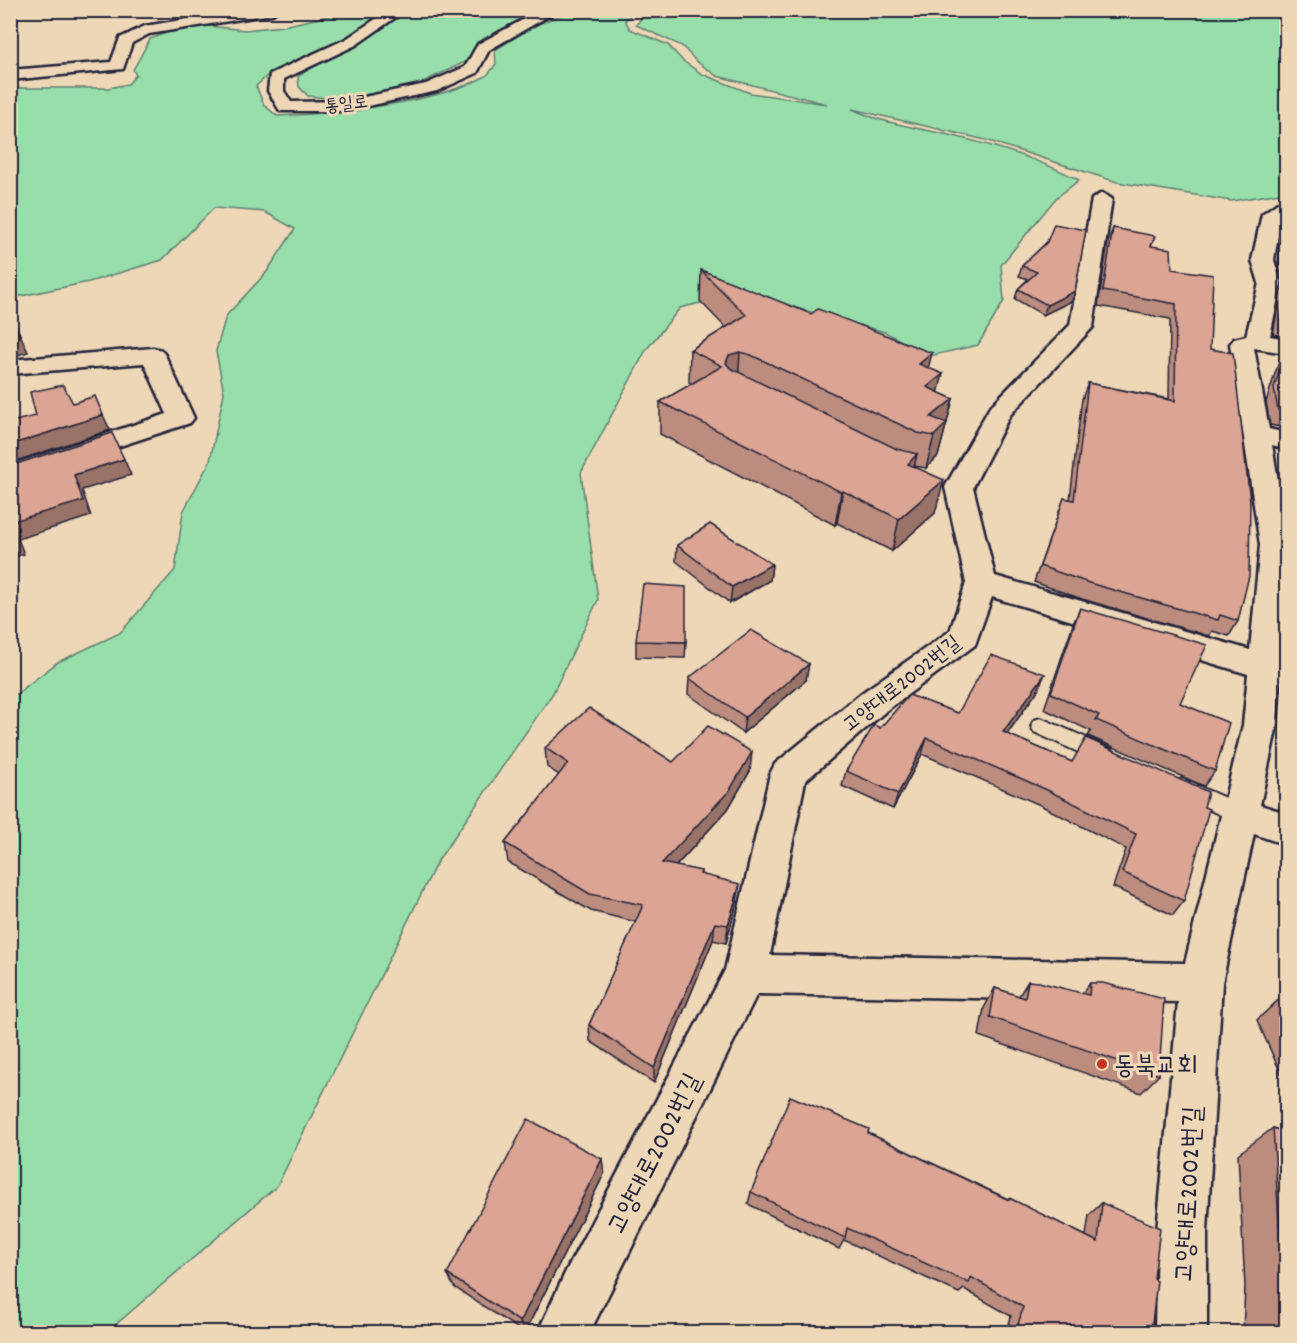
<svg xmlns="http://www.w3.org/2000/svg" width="1297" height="1343" viewBox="0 0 1297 1343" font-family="Dekko,'Poor Story',sans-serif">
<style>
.green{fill:#98deab;stroke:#5d8073;stroke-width:1.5}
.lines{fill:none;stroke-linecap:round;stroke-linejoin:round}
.service-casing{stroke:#22223b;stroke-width:4}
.minor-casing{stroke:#22223b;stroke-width:5}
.service{fill:#eed7b6;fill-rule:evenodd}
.minor{fill:#eed7b6;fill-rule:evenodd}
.wall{fill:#bc8d7e;stroke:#22223b;stroke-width:1.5}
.shaded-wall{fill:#997367;stroke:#22223b;stroke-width:1.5}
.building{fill:#dba493;stroke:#22223b;stroke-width:1.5}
.poi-dot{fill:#c8321e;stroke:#eed7b6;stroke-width:2}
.labels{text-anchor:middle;stroke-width:6;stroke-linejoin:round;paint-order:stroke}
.far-street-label{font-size:18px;fill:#22223b;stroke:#eed7b6}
.street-label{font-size:21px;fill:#22223b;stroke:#eed7b6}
.near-poi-label{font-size:26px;fill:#22223b;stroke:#eed7b6;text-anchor:start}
.near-street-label{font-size:26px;fill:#22223b;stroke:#eed7b6}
</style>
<rect width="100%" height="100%" fill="#eed7b6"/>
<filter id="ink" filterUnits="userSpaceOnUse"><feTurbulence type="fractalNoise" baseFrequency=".0167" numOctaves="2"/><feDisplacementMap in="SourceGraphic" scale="12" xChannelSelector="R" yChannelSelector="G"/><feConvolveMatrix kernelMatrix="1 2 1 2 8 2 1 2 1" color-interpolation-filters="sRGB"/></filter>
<g filter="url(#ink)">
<!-- green -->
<g class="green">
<path d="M573 10H637L625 20 630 29 668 45 683 61 702 74 750 93 827 104 717 76 696 61 682 46 636 25 648 10 1286 11V192L1231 201 1117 182 986 140 852 109C881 123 918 128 949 135 993 145 1039 159 1079 180L1056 198 1001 265 1004 301 978 345 929 356 885 332 741 293 680 308 646 350 581 473 598 600 553 693 437 862 277 1186 107 1332H11V698L58 662 120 633 175 570 183 512 210 461 224 393 216 351 226 316 266 273 295 229 265 212 214 208 162 260 89 282 11 298V88H109L128 84 136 75 133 70 150 39 174 30 207 26 245 30 283 26 338 14 341 11H387L349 36 273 71 256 86 264 105 277 116C332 114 436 103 484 77 489 75 493 68 496 64L495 50 534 26Z"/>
<path d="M409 11H538L522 17 506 29 482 41 465 62 421 83 370 95 327 98 308 96 299 87 298 76Z"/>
</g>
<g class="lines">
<defs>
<g id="service">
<path d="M1041 718 1112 749 1115 755 1112 761 1105 763 1098 761 1034 732 1031 726 1034 720Z"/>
<path d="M1182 779 1248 808 1251 814 1248 820 1240 823 1232 820 1174 794 1171 788 1174 782Z"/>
</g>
<g id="minor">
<path d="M242 10H279L272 14 149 34 132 43 123 69 10 80V70L111 62 120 38 145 26Z"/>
<path d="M389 10H406L356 45 284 79V91L291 102 345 101 426 84 465 67 478 44 541 10H559L489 50 477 73 437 91 345 111H280L268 91 270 74 346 39Z"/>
<path d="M1102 193 1112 199 1093 327 1010 415 973 487 995 576 1250 650 1260 545 1230 344 1234 339 1246 336 1259 283 1252 260 1262 214 1279 202 1286 200V214L1281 217 1274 260 1281 283 1270 336 1286 339V353L1254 348 1269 429 1286 433V449L1272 445 1286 527V591L1277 725 1260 805 1286 813V845L1254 834 1222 983 1207 1231V1332H1155L1157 1231 1178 1002 757 994 590 1332H538L566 1271 725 970 770 774 775 764 863 692 950 631 966 583 945 487 990 407 1070 325 1092 199ZM992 597 1248 674 1243 725 1185 963 770 955 805 781 887 710 975 645Z"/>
<path d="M153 348 161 350 165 355 194 418 190 423 10 482V465L167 414 144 363 10 374V360Z"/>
</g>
</defs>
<!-- service casing -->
<use href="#service" class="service-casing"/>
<!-- minor casing -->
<use href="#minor" class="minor-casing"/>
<!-- service -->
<use href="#service" class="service"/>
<!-- minor -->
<use href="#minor" class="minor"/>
</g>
<!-- wall -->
<g class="wall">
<path d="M1287 211V337L1273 334 1284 273 1280 272 1278 264 1283 219Z"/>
<path d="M1113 228 1151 246 1172 269 1210 349 1238 621 1229 636 1212 631 1209 636 1082 599 1034 582 1064 498 1070 499 1082 399 1088 383 1169 399 1170 319 1098 306 1108 242Z"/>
<path d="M1047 242 1075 291 1072 301 1043 315 1015 299 1018 289 1028 279 1019 276 1022 266Z"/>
<path d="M701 270 928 368 939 393 953 399 938 456 926 468 914 466V467L935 513 892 551 837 523 835 525 660 434V402L692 384 689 382 690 350 726 328 700 301Z"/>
<path d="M1287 345V428L1270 425 1266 402 1281 355Z"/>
<path d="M1287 459V478L1282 477Z"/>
<path d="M677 545 772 564 770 580 730 603 676 561Z"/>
<path d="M1080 608 1180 703 1215 771 1204 786 1088 736 1091 731 1044 709 1073 624Z"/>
<path d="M636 641 686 642 685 658 636 657Z"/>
<path d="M689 678 806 680 743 733 688 694Z"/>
<path d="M1038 690 1007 734 1072 762 1204 807 1184 901 1173 915 1113 887 1126 849 1038 804 922 754 893 809 842 786 846 771 958 713Z"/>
<path d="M545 748 673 762 750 771 728 809 676 866 701 871V874L737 902 726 943 713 940 654 1083 590 1041 589 1025 636 922 591 911 508 862 505 843 559 775 547 767Z"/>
<path d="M1028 981 1082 994 1090 983 1159 1075 1141 1093 979 1036 984 1008 995 988 1019 996Z"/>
<path d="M1287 992V1087L1257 1020Z"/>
<path d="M1273 1128 1287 1133V1332H1243L1245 1286 1238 1154Z"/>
<path d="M868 1133 1008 1199 1009 1198 1086 1236 1089 1215 1102 1203 1154 1279 1151 1332H1007L1011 1316 964 1289 959 1293 844 1240 839 1249 748 1204 751 1192Z"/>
<path d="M604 1174 525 1332H523L454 1287 447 1274Z"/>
</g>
<!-- shaded-wall -->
<g class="shaded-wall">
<path d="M1075 291 1072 301 1043 315 1047 305Z"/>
<path d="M10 312 28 352 10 357Z"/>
<path d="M740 352 738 384 726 363 729 355Z"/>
<path d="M932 353 924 385 919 364Z"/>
<path d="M943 374 935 406 927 387Z"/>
<path d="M953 399 938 456 926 468 934 436 931 417Z"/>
<path d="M103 415 110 430 10 463V445Z"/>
<path d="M917 454 910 486 908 464Z"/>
<path d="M124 459 131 475 82 490 91 516 18 539 24 554 10 558V522L74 475Z"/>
<path d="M944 480 935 513 892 551 899 519Z"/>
<path d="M843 491 837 523 835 525 841 492Z"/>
<path d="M772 564 770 580 730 603 732 587Z"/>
<path d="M809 664 806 680 743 733 745 717Z"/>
<path d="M1045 674 1038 690 997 748 1003 732Z"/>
<path d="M927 738 922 754 893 809 898 794Z"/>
<path d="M752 752 750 771 728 809 662 881V863Z"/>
<path d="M740 884 737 902 726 943 728 925Z"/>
<path d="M715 923 713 940 654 1083V1068Z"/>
<path d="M602 1159 604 1174 525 1332H524L520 1322Z"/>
</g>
<!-- building -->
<g class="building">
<path d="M1054 224 1086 230 1075 291 1047 305 1018 289 1037 272 1022 266 1047 242Z"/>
<path d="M1113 228 1155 236 1151 246 1171 249 1172 269 1213 275 1210 349 1233 353 1250 501 1249 576 1238 621 1220 615 1218 620 1089 583 1040 566 1064 498 1074 500 1088 383 1175 401 1176 304 1103 291Z"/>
<path d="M1287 228V258L1284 251Z"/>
<path d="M701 270 811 314 818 309 932 353 919 364 943 374 927 387 953 399 931 417 947 423 934 436 918 433 751 355 740 352 729 355 726 363 730 368 897 449 917 454 908 464 944 480 899 519 843 491 841 492 660 402 722 366 690 350 746 315Z"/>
<path d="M1287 284V322L1280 320Z"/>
<path d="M10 315 20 337 10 339Z"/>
<path d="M1287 347V412L1278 410 1274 388Z"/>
<path d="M63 385 73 403 95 396 103 415 10 445V422L36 416 30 392Z"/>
<path d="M112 433 124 459 74 475 83 501 10 522V466Z"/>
<path d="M710 524 772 564 732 587 677 545Z"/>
<path d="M10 527 15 538 10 539Z"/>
<path d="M643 584 686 587V642L636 641Z"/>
<path d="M1080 608 1207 645 1180 703 1229 723 1215 771 1096 720 1099 715 1051 693Z"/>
<path d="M751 630 809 664 745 717 689 678Z"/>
<path d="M991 655 1045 674 1003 732 1072 762 1086 738 1208 792 1204 807 1209 809 1184 901 1122 872 1136 834 1045 789 927 738 898 794 846 771 874 725 880 728 909 695 958 713Z"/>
<path d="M589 708 673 762 708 726 752 752 730 790 662 863 701 871 700 874 740 884 728 925 715 923 654 1068 589 1025 643 905 590 894 505 843 568 763 545 748Z"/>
<path d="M1028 981 1039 982 1089 995 1090 983H1103L1164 999 1159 1075 990 1017 995 988 1025 998Z"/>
<path d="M790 1096 869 1129 868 1133 1009 1200V1198L1098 1242 1102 1203 1160 1228 1154 1279 1157 1281 1151 1332H1016L1023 1307 971 1277 969 1283 847 1228 845 1238 751 1192Z"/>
<path d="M528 1119 602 1159 520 1322 447 1274Z"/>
<path d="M1273 1128 1287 1133V1332H1281L1282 1266Z"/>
</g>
</g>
<!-- markers -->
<circle class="poi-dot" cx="1102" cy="1064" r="6"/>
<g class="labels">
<!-- far-street labels -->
<g class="far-street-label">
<text transform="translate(346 103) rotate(-7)" y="6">통일로</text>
</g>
<!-- street labels -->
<g class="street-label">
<text transform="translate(901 683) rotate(-38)" y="7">고양대로2002번길</text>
</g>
<!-- near-poi labels -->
<g class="near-poi-label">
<text x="1114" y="1073">동북교회</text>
</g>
<!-- near-street labels -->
<g class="near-street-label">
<text transform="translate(653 1153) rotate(-63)" y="9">고양대로2002번길</text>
<text transform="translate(1187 1194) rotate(-87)" y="9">고양대로2002번길</text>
</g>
</g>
<!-- margin -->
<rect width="1297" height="1343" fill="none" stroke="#eed7b6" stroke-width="36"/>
<rect x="18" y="18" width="1261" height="1307" fill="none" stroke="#22223b" stroke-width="2" filter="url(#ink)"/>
</svg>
